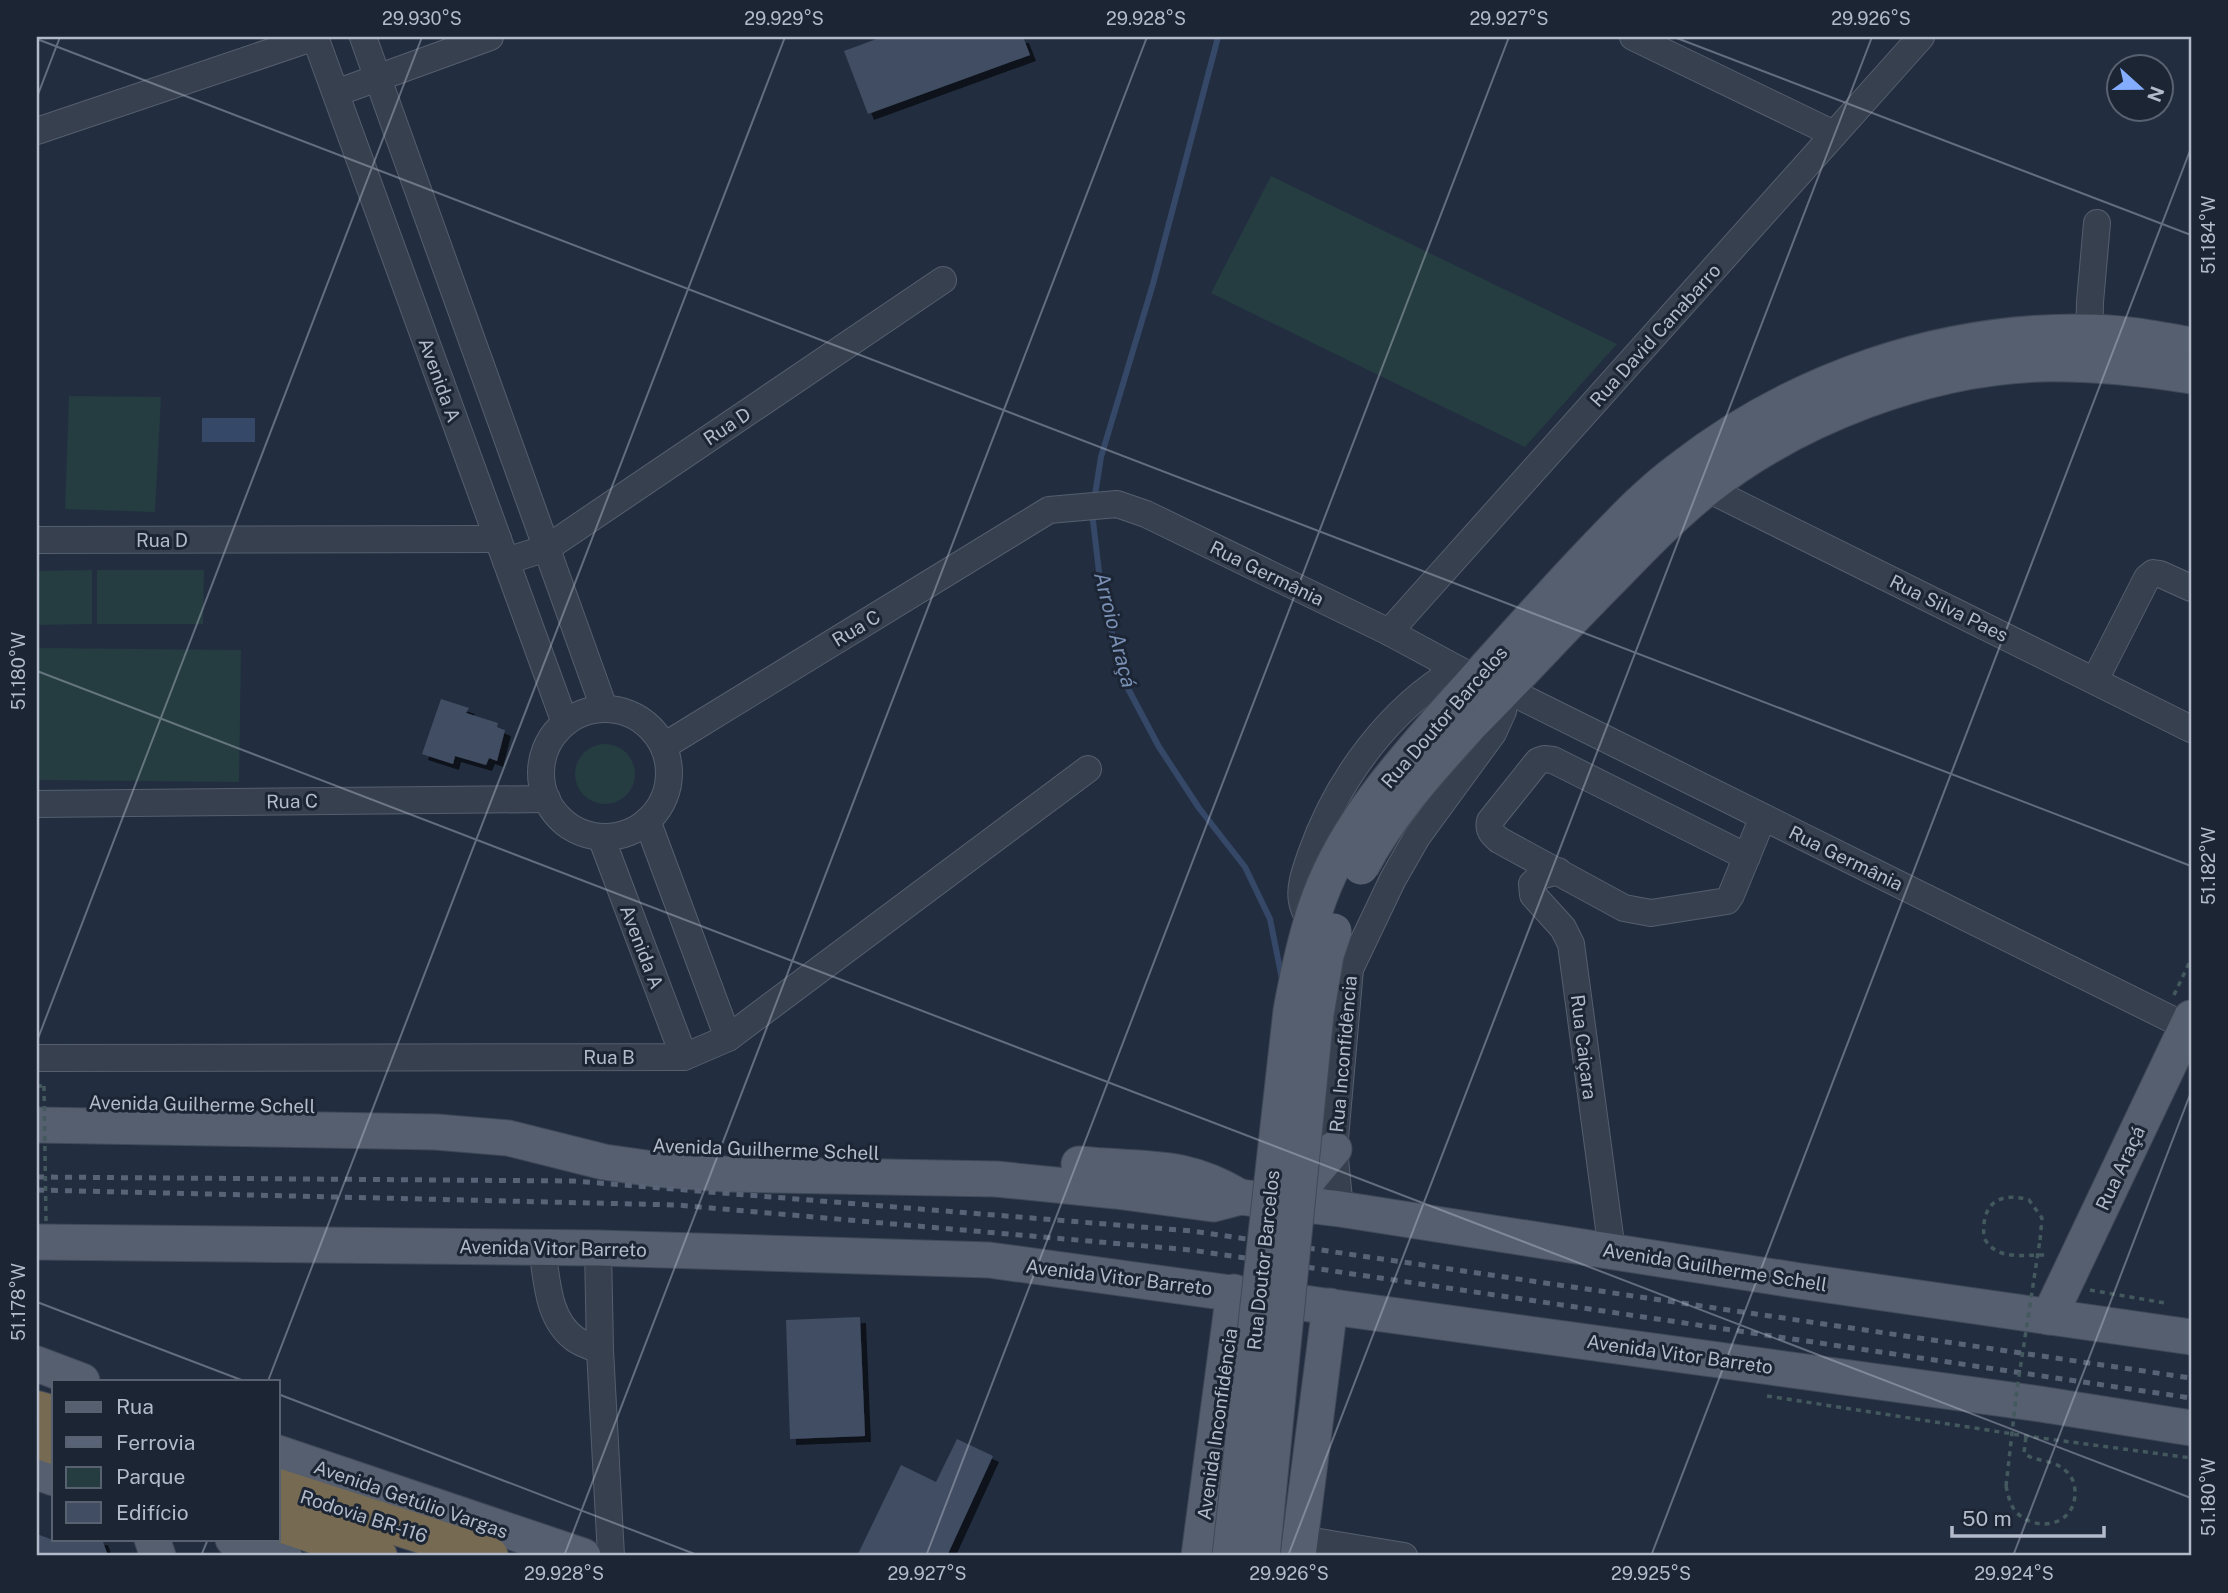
<svg xmlns="http://www.w3.org/2000/svg" width="2228" height="1593" viewBox="0 0 2228 1593" font-family="'Public Sans',sans-serif">
<style>
.green{fill:#253c41}
.water{fill:#354868}
.lines{fill:none;stroke-linecap:round;stroke-linejoin:round}
.stream{stroke:#354868;stroke-width:6}
.building{fill:#414d62;filter:url(#shadow)}
.minor-casing{stroke:#555e6d;stroke-width:28}
.major-casing{stroke:#404958;stroke-width:37}
.highway-casing{stroke:#3f4857;stroke-width:40}
.path{stroke:#43595d;stroke-width:3.5;stroke-dasharray:5 5;stroke-linecap:butt}
.minor{stroke:#37404f;stroke-width:26}
.major{stroke:#555f6f;stroke-width:35}
.highway{stroke:#766a53;stroke-width:38}
.rail{stroke:#586377;stroke-width:5;stroke-dasharray:7 7;stroke-linecap:butt}
.major-bridge-casing{stroke:#404958;stroke-width:37;stroke-linecap:butt}
.path-bridge{stroke:#43595d;stroke-width:3.5;stroke-dasharray:5 5;stroke-linecap:butt}
.major-bridge{stroke:#555f6f;stroke-width:35}
.ticks{fill:none;stroke:#b3bbca;stroke-width:2;stroke-opacity:0.45}
.labels{text-anchor:middle;stroke-width:6;stroke-linejoin:round;paint-order:stroke}
.street-label{font-size:19px;fill:#b3bbca;stroke:#1c2534}
.water-label{font-size:21px;font-style:italic;fill:#798fb4;stroke:#1c2534}
.neatline{fill:none;stroke:#b3bbca;stroke-width:2.5}
.ticks-label{font-size:18px;text-anchor:middle;fill:#b3bbca}
</style>
<defs>
<filter id="shadow"><feDropShadow dx="6" dy="6" stdDeviation="0" flood-color="#0009"/></filter>
</defs>
<rect width="100%" height="100%" fill="#222e40"/>
<!-- green -->
<g class="green">
<path d="M1271 176 1617 344 1525 447 1211 293Z"/>
<path d="M69 396 161 397 155 512 65 509Z"/>
<path d="M92 570V624L37 625V571Z"/>
<path d="M97 570H204L203 624H97Z"/>
<path d="M38 648 241 650 239 782 37 780Z"/>
<circle cx="605" cy="774" r="30"/>
</g>
<!-- water -->
<rect class="water" x="202" y="418" width="53" height="24"/>
<g class="lines">
<!-- stream -->
<g class="stream">
<path d="M1094 501 1101 457 1153 284 1218 37"/>
<path d="M1092 512 1101 589 1124 681 1159 747 1199 808 1245 867 1270 919 1282 979"/>
</g>
</g>
<!-- building -->
<g class="building">
<path d="M882 37H1023L1030 55 868 114 844 51Z"/>
<path d="M441 699 469 708 466 713 498 723 497 727 505 730 497 761 489 758 486 765 455 756 453 764 422 754Z"/>
<path d="M860 1317 865 1436 790 1439 786 1320Z"/>
<path d="M957 1439 993 1456 947 1556H857L901 1465 936 1482Z"/>
<path d="M37 1534 58 1542 63 1539H102L108 1556H37Z"/>
</g>
<g class="lines">
<defs>
<g id="minor">
<path d="M315 37 565 723"/>
<path d="M363 37 604 708"/>
<path d="M1633 37 1834 134"/>
<path d="M336 93 490 37"/>
<path d="M37 131 315 37"/>
<path d="M2089 349 2090 302 2097 223"/>
<path d="M1706 488 2191 729"/>
<path d="M37 540 498 539"/>
<path d="M506 561 547 548 943 280"/>
<path d="M1389 632 1921 37"/>
<path d="M2095 680 2147 578 2153 573 2160 574 2191 588"/>
<circle cx="605" cy="773" r="64"/>
<path d="M664 746 1049 510 1117 504 1146 514 1389 632 1476 679"/>
<path d="M37 804 547 799"/>
<path d="M648 823 728 1038"/>
<path d="M601 837 684 1057"/>
<path d="M1747 857 1553 760 1544 759 1538 761 1490 821C1488 830 1492 834 1499 840L1624 908 1651 913 1727 901 1731 895 1763 817"/>
<path d="M1558 871 1540 876 1532 884 1533 895 1563 928 1571 944 1612 1251"/>
<path d="M1312 926C1308 918 1303 909 1302 901 1299 886 1306 869 1311 854 1337 780 1389 709 1457 669"/>
<path d="M37 1058 684 1057 728 1038 1088 769"/>
<path d="M1340 1209 1334 1149 1350 969 1393 879 1417 837 1493 733 1503 711 1505 689 2187 1027"/>
<path d="M542 1248C547 1279 547 1319 575 1339 582 1344 592 1347 600 1350"/>
<path d="M598 1248 600 1350 611 1556"/>
<path d="M1301 1539 1404 1556"/>
</g>
<g id="major">
<path d="M1459 698C1504 648 1548 598 1594 550 1621 522 1648 493 1679 470 1795 380 1939 330 2086 332 2121 332 2157 339 2191 345"/>
<path d="M1468 727C1518 677 1565 625 1615 575 1644 545 1674 514 1707 488 1796 418 1925 368 2039 364 2090 363 2141 368 2191 376"/>
<path d="M37 1125 436 1132 508 1138 604 1162 653 1169 725 1174 996 1179 1116 1191 1213 1204 1240 1197 1340 1209 1800 1281 2191 1337"/>
<path d="M1079 1164C1142 1171 1181 1161 1240 1197"/>
<path d="M1289 1202 1334 1149"/>
<path d="M37 1242 598 1248 989 1260 2040 1404 2191 1428"/>
<path d="M2049 1317 2191 1018"/>
<path d="M37 1364 82 1381"/>
<path d="M278 1453 583 1556"/>
<path d="M37 1472 54 1478"/>
<path d="M152 1539 158 1556"/>
<path d="M233 1539 284 1556"/>
<path d="M1199 1556 1234 1292"/>
<path d="M1298 1556 1330 1306"/>
</g>
<g id="highway">
<path d="M37 1410 54 1415"/>
<path d="M37 1439 54 1445"/>
<path d="M278 1488 489 1556"/>
<path d="M278 1522 378 1556"/>
</g>
</defs>
<!-- minor casing -->
<use href="#minor" class="minor-casing"/>
<!-- major casing -->
<use href="#major" class="major-casing"/>
<!-- highway casing -->
<use href="#highway" class="highway-casing"/>
<!-- path -->
<g class="path">
<path d="M2174 995 2191 959"/>
<path d="M37 1086H44"/>
<path d="M2040 1240 2042 1218 2029 1200C1997 1191 1981 1205 1984 1238 1998 1262 2024 1254 2048 1255"/>
<path d="M2090 1290 2165 1303"/>
<path d="M1767 1396 2026 1436 2191 1458"/>
<path d="M2006 1486C2008 1495 2010 1505 2016 1512 2037 1534 2076 1525 2075 1492 2075 1485 2073 1478 2067 1472 2053 1458 2036 1463 2024 1453L2026 1436"/>
</g>
<!-- minor -->
<use href="#minor" class="minor"/>
<!-- major -->
<use href="#major" class="major"/>
<!-- highway -->
<use href="#highway" class="highway"/>
<!-- rail -->
<g class="rail">
<path d="M37 1177 574 1181 1192 1231 2191 1378"/>
<path d="M37 1190 677 1205 1191 1250 2191 1398"/>
</g>
<defs>
<g id="major-bridge">
<path d="M1361 867C1389 814 1428 771 1468 727"/>
<path d="M1230 1556 1291 1011C1298 972 1306 933 1320 896 1349 819 1406 758 1459 698"/>
<path d="M1262 1556 1316 1014 1326 955 1334 931"/>
</g>
</defs>
<!-- major-bridge casing -->
<use href="#major-bridge" class="major-bridge-casing"/>
<!-- path-bridge -->
<g class="path-bridge">
<path d="M44 1086 46 1221"/>
<path d="M2006 1486 2017 1389 2040 1240"/>
</g>
<!-- major-bridge -->
<use href="#major-bridge" class="major-bridge"/>
</g>
<!-- ticks -->
<path class="ticks" d="M1674 37 2191 235M37 39 2191 866M37 97 60 37M37 671 2191 1498M37 1041 422 37M37 1302 244 1381M268 1381 785 37M278 1394 700 1556M201 1556 208 1539M564 1556 1147 37M926 1556 1509 37M1288 1556 1872 37M1651 1556 2191 148M2013 1556 2191 1092"/>
<g class="labels">
<!-- street labels -->
<g class="street-label">
<text transform="translate(1655 335) rotate(-48)" y="7">Rua David Canabarro</text>
<text transform="translate(440 380) rotate(70)" y="7">Avenida A</text>
<text transform="translate(727 426) rotate(-34)" y="7">Rua D</text>
<text x="162" y="547">Rua D</text>
<text transform="translate(1267 573) rotate(26)" y="7">Rua Germânia</text>
<text transform="translate(1949 608) rotate(26)" y="7">Rua Silva Paes</text>
<text transform="translate(856 628) rotate(-31)" y="7">Rua C</text>
<text transform="translate(1444 717) rotate(-49)" y="7">Rua Doutor Barcelos</text>
<text transform="translate(292 801) rotate(-1)" y="7">Rua C</text>
<text transform="translate(1846 858) rotate(26)" y="7">Rua Germânia</text>
<text transform="translate(642 947) rotate(69)" y="7">Avenida A</text>
<text transform="translate(1584 1047) rotate(83)" y="7">Rua Caiçara</text>
<text transform="translate(1343 1054) rotate(-85)" y="7">Rua Inconfidência</text>
<text x="609" y="1064">Rua B</text>
<text transform="translate(202 1104) rotate(1)" y="7">Avenida Guilherme Schell</text>
<text transform="translate(766 1149) rotate(2)" y="7">Avenida Guilherme Schell</text>
<text transform="translate(2120 1168) rotate(-65)" y="7">Rua Araçá</text>
<text transform="translate(553 1248) rotate(1)" y="7">Avenida Vitor Barreto</text>
<text transform="translate(1263 1260) rotate(-84)" y="7">Rua Doutor Barcelos</text>
<text transform="translate(1715 1267) rotate(9)" y="7">Avenida Guilherme Schell</text>
<text transform="translate(1119 1277) rotate(7)" y="7">Avenida Vitor Barreto</text>
<text transform="translate(1680 1354) rotate(8)" y="7">Avenida Vitor Barreto</text>
<text transform="translate(1217 1424) rotate(-82)" y="7">Avenida Inconfidência</text>
<text transform="translate(411 1499) rotate(19)" y="7">Avenida Getúlio Vargas</text>
<text transform="translate(364 1516) rotate(18)" y="7">Rodovia BR-116</text>
</g>
<!-- water labels -->
<g class="water-label">
<text transform="translate(1115 630) rotate(76)" y="7">Arroio Araçá</text>
</g>
</g>
<!-- border -->
<rect width="2228" height="1593" fill="none" stroke="#1c2534" stroke-width="77"/>
<!-- legend -->
<rect x="52" y="1380" width="228" height="161" fill="#1c2534" stroke="#586170" stroke-width="2"/>
<rect x="66" y="1402" width="35" height="10" fill="#555f6f" stroke="#586170" stroke-width="2"/>
<text x="116" y="1414" font-size="21" fill="#b3bbca">Rua</text>
<rect x="66" y="1437" width="35" height="10" fill="#586377" stroke="#586170" stroke-width="2"/>
<text x="116" y="1450" font-size="21" fill="#b3bbca">Ferrovia</text>
<rect x="66" y="1467" width="35" height="21" fill="#253c41" stroke="#586170" stroke-width="2"/>
<text x="116" y="1484" font-size="21" fill="#b3bbca">Parque</text>
<rect x="66" y="1502" width="35" height="21" fill="#414d62" stroke="#586170" stroke-width="2"/>
<text x="116" y="1520" font-size="21" fill="#b3bbca">Edifício</text>
<!-- north arrow -->
<g transform="translate(2140 88) rotate(111)"><circle r="33" fill="#1c2534" stroke="#586170" stroke-width="2"/>
<path d="M0-5L12 26L0 18L-12 26Z" fill="#84adff"/>
<text y="-10" font-size="19" font-weight="bold" text-anchor="middle" fill="#b3bbca">N</text>
</g>
<!-- scale -->
<path d="M1952 1526v10h152v-10" fill="none" stroke="#b3bbca" stroke-width="3.5"/>
<text x="1962" y="1526" font-size="21" fill="#b3bbca" stroke="#1c2534" stroke-width="5" paint-order="stroke">50 m</text>
<rect x="38" y="38" width="2152" height="1516" class="neatline"/>
<g class="ticks-label">
<text x="422" y="25">29.930°S</text>
<text x="784" y="25">29.929°S</text>
<text x="1146" y="25">29.928°S</text>
<text x="1509" y="25">29.927°S</text>
<text x="1871" y="25">29.926°S</text>
<text transform="translate(2209 235) rotate(-90)" y="6">51.184°W</text>
<text transform="translate(19 671) rotate(-90)" y="6">51.180°W</text>
<text transform="translate(2209 866) rotate(-90)" y="6">51.182°W</text>
<text transform="translate(19 1302) rotate(-90)" y="6">51.178°W</text>
<text transform="translate(2209 1497) rotate(-90)" y="6">51.180°W</text>
<text x="564" y="1580">29.928°S</text>
<text x="927" y="1580">29.927°S</text>
<text x="1289" y="1580">29.926°S</text>
<text x="1651" y="1580">29.925°S</text>
<text x="2014" y="1580">29.924°S</text>
</g>
</svg>
